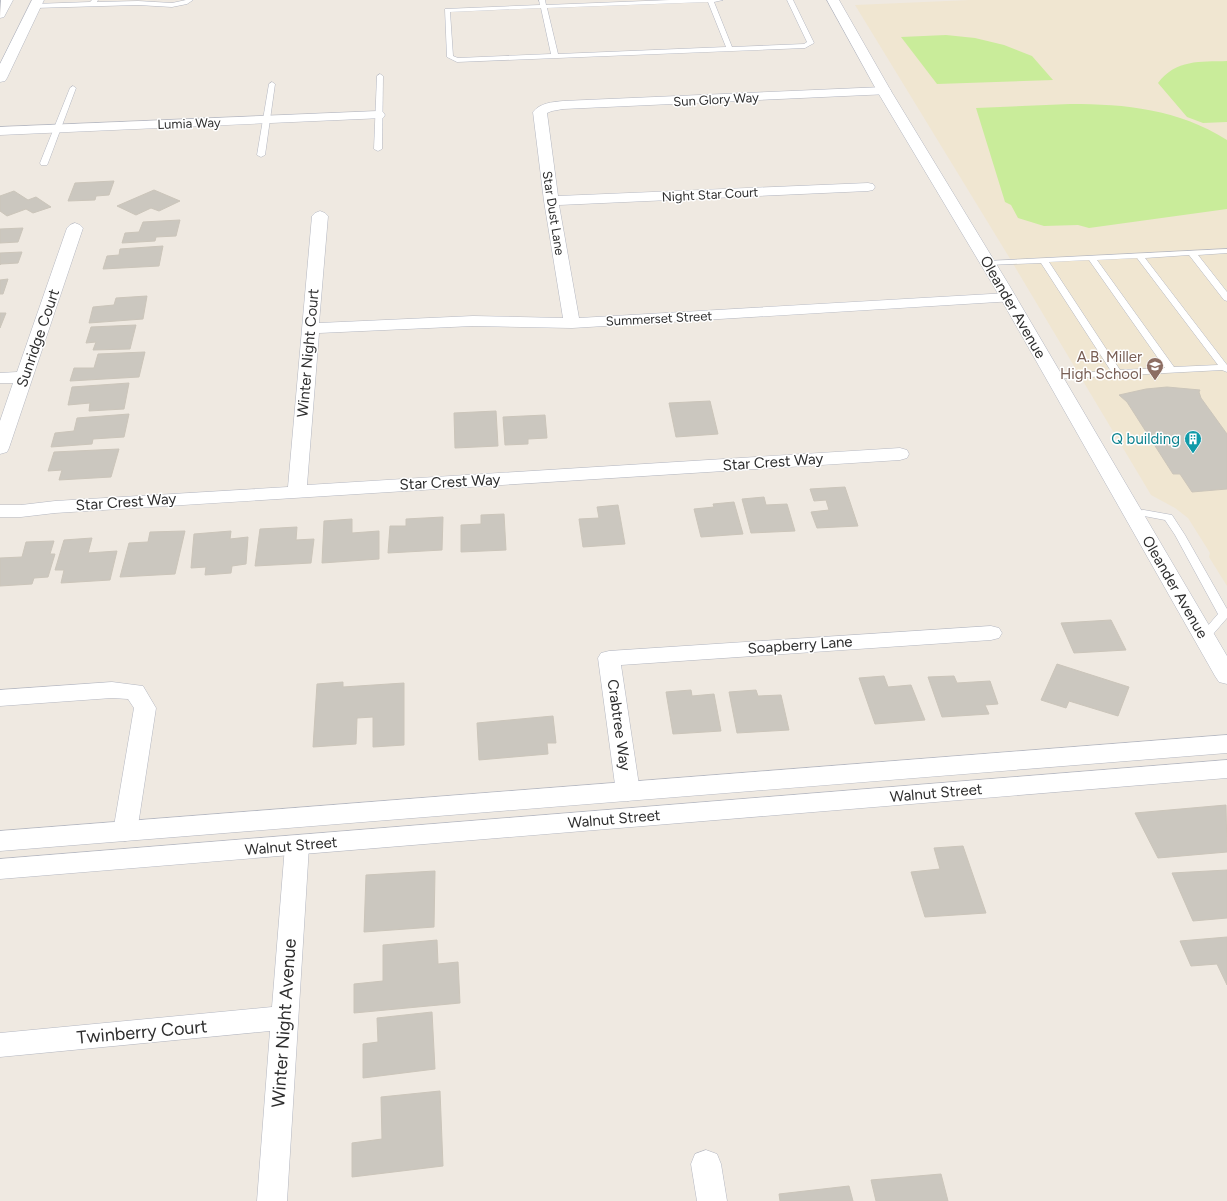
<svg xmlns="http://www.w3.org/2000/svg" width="1227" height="1201" viewBox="0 0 1227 1201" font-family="Figtree,sans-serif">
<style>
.education{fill:#f0e6d1}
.pitch{fill:#c9ec9a}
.building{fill:#cbc7bf;stroke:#cbc5ba}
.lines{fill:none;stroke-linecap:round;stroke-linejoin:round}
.service-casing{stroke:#b4b7c1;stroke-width:1}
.minor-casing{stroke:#b4b7c1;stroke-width:1}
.tertiary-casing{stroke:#b4b7c1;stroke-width:1}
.secondary-casing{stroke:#b4b7c1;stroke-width:1}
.service{fill:#fff;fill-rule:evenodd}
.minor{fill:#fff;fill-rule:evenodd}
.tertiary{fill:#fff;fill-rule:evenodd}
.secondary{fill:#fff;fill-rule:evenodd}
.labels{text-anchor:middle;stroke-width:3;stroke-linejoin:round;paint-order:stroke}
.far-street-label{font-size:13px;fill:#2e2e2e;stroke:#fff}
.street-label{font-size:15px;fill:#2e2e2e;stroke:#fff}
.education-label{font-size:15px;fill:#785e54;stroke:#fff;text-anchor:end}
.culture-label{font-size:15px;fill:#0d838f;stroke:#fff;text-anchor:end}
.near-street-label{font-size:18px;fill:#2e2e2e;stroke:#fff}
</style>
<rect width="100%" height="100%" fill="#efe9e1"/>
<!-- education -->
<path class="education" d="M970 0H1227V586L1209 557 1210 553 1188 518 1175 508 1151 495 1009 257 855 5Z"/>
<!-- pitch -->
<g class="pitch">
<path d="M946 35 975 38 1004 45 1032 56 1053 80 937 84 901 37Z"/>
<path d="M1227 61V122L1203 123 1187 117 1158 83C1176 59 1200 62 1227 61Z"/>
<path d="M1070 104C1126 104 1178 109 1227 140V209L1089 228 1078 225 1044 226 1018 218 1011 205 1005 202 976 108Z"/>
</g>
<!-- building -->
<g class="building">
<path d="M114 181 109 195 96 196 95 200 68 201 75 183Z"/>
<path d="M154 190 180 201 159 211 151 208 136 215 117 206Z"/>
<path d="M14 191 28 200 36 197 51 207 33 213 26 209 7 216 0 211V196Z"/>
<path d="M180 220 176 236 156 237 155 241 122 243 125 233 139 232 143 222Z"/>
<path d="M23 228 18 242 0 243V229Z"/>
<path d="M163 246 159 266 103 269 107 256 119 255 120 249Z"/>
<path d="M22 252 18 263 1 264 0 265V253Z"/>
<path d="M8 279 3 294H0V280Z"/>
<path d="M147 296 143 319 89 323 93 307 114 305 116 298Z"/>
<path d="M0 313H6L0 328Z"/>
<path d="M136 325 130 349 93 350 96 342 86 343 91 327Z"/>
<path d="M145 352 139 377 70 381 74 368H94L98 354Z"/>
<path d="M129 383 124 409 89 411 90 403 68 405 72 387Z"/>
<path d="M1167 387 1200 390 1199 392 1201 398 1227 434V489L1192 492 1180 474H1173L1127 402 1119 395 1146 389Z"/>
<path d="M710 401 718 434 676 437 669 403Z"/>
<path d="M496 411 498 446 455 448 454 413Z"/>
<path d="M129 414 124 437 93 439 92 444 51 447 55 433 74 431 77 418Z"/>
<path d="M545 415 547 438 528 439V444L505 445 503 417Z"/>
<path d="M119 449 111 477 59 480 62 470 48 471 54 452Z"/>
<path d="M845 487 858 526 817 528 811 512 829 510 826 500 814 501 810 489Z"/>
<path d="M764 497 766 505 787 504 795 531 751 533 742 499Z"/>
<path d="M734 502 743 534 701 537 694 509 714 507 713 504Z"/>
<path d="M618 505 625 544 583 547 579 519 599 518 597 507Z"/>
<path d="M504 514 506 550 461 552V525L481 524V515Z"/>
<path d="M443 517 442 550 388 553 390 526H406V519Z"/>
<path d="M352 519V533L379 531V559L322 563 324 521Z"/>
<path d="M297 527 296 540 314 539 311 563 255 566 260 529Z"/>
<path d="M185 531 175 574 120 577 129 543 148 542 150 532Z"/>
<path d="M231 531 230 539 248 537 246 564 232 566 231 573 205 575 206 567 191 568 194 534Z"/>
<path d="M92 538 88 553 117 551 110 580 61 583 64 570H55L64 540Z"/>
<path d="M54 541 50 554H55L48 577 34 578 32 584 0 586V558L22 557 26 542Z"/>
<path d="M1111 620 1126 650 1074 653 1061 623Z"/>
<path d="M1057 664 1129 687 1118 716 1069 701 1066 708 1041 700Z"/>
<path d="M884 676 888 687 911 685 925 720 875 724 859 678Z"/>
<path d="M954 676 957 683 990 681 998 704 985 705 989 714 942 717 928 677Z"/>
<path d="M343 682V687L404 683V745L373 747V717L357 718 356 744 313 747 317 684Z"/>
<path d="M691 690 692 696 714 694 721 731 673 734 666 692Z"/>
<path d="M756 690 758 696 781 695 789 730 737 733 729 692Z"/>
<path d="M553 716 556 743H547L548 754 479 760 477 723Z"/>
<path d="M1226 805 1227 852 1158 858 1135 813Z"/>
<path d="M963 846 986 913 925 917 911 872 940 869 934 848Z"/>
<path d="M1227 870V918L1193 921 1172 873Z"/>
<path d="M435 871 434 927 364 932 366 875Z"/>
<path d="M1227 937V985L1217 964 1191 966 1180 941Z"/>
<path d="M437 940 438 964 458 962 460 1003 354 1013V984L383 981V945Z"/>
<path d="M432 1012 435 1069 363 1078V1044L378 1042 377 1018Z"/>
<path d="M440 1091 443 1166 352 1177V1143L382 1139 381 1097Z"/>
<path d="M941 1174 948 1201H876L871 1180Z"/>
<path d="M849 1186 853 1201H780L779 1194Z"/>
</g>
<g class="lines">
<defs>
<g id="service">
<path d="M92 0H98L97 2 138 1 172 3 186 0H193L187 4 172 7 138 5 34 8 31 6 34 4 90 2Z"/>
<path d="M539 0H545L546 5 670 0H723L714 2 732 47 804 44 807 42 787 0H793L814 43 805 48 457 62 447 57 445 9 540 5ZM708 2 726 47 558 54 547 8ZM541 8 551 54 458 58 453 56 450 12Z"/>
<path d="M380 74 383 76 382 149 378 151 374 149 377 76Z"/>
<path d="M272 82 275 84 265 155 261 157 257 155 269 84Z"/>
<path d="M73 86 76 88 48 163 47 165H41L40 163 70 88Z"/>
<path d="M1227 249V253L1198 255 1227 292V301L1224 300 1189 255 1145 258 1227 365V372L1222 370 1051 379 1049 377 1051 375 1054 374 1111 371 1041 263 988 265 984 263 988 261ZM1137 258 1218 365 1174 367 1097 260ZM1089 260 1165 368 1120 370 1049 262Z"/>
<path d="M1144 510 1172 515 1185 535 1227 609V618L1208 640H1200L1198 637 1218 614 1175 535 1165 520 1144 516 1132 517 1127 514 1132 511Z"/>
</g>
<g id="minor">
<path d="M884 87 889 88 891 91 889 94 563 109 552 111 547 113 558 196 868 183 873 184 875 187 873 190 868 191 559 205 579 318 1008 293 1014 295 1016 298 1014 301 572 328 473 326 319 333 307 485 900 448 907 450 909 454 907 458 900 460 55 513 21 517H0V505H21L55 501 288 487 312 216 315 213 320 211 325 213 328 216 319 323 473 316 563 318 544 201 533 112C540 103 552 102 563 101Z"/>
<path d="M378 111 383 112 385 115 383 118 0 135V127Z"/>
<path d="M75 223 80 225 83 228 9 448 7 452 0 454V421L13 383H0V373L17 372 67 228 70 225Z"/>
<path d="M991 626 999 628 1002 633 999 638 991 640 621 665 640 792 636 798 628 801 620 798 616 792 598 658 601 653 609 651Z"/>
<path d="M112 682 143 686 156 708 137 832 134 839 125 841 116 839 113 832 134 708 128 699 112 698 0 706V690Z"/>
<path d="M297 836 306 839 309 846 287 1201H257L270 1031 0 1057V1033L272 1007 285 846 288 839Z"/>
<path d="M706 1150 717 1154 721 1164 727 1201H697L691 1164 695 1154Z"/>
</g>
<g id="tertiary">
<path d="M827 0H839L891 91 1009 285 1227 656V684L1219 682 1215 676 993 285 877 91Z"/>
<path d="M1227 735V753L0 851V831Z"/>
<path d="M1227 760V778L0 879V859Z"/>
</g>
<g id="secondary">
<path d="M1 0H13L4 17 0 18Z"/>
<path d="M32 0H44L7 78 5 81 0 82V64Z"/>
</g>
</defs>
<!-- service casing -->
<use href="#service" class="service-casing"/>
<!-- minor casing -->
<use href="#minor" class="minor-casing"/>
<!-- tertiary casing -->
<use href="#tertiary" class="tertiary-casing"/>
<!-- secondary casing -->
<use href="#secondary" class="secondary-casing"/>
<!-- service -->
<use href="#service" class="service"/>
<!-- minor -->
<use href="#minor" class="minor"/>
<!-- tertiary -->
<use href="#tertiary" class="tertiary"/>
<!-- secondary -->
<use href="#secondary" class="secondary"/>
</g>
<!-- icons -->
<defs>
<symbol id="school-pin" viewBox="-11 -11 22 30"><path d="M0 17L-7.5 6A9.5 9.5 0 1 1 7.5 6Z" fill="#8d6e63" stroke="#fff"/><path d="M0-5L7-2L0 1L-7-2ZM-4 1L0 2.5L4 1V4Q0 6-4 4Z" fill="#fff"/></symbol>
<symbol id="building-pin" viewBox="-11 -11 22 30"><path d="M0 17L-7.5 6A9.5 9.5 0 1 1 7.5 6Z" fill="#0f9aa8" stroke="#fff"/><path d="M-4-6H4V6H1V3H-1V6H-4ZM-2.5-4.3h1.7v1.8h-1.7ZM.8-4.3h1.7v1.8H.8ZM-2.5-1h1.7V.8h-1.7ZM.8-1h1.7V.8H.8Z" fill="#fff"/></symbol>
</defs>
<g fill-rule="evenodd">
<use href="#school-pin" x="1145" y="356" width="20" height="27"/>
<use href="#building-pin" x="1183" y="429" width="20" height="27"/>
</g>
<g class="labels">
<!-- far-street labels -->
<g class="far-street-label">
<text transform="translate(716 99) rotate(-3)" y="5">Sun Glory Way</text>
<text transform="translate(189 123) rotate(-2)" y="5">Lumia Way</text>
<text transform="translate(710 194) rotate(-3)" y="5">Night Star Court</text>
<text transform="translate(554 213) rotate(81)" y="5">Star Dust Lane</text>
<text transform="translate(659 318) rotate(-3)" y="5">Summerset Street</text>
</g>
<!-- street labels -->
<g class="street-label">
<text transform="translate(1013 307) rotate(60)" y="5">Oleander Avenue</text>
<text transform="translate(38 338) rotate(-71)" y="5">Sunridge Court</text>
<text transform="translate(308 353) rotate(-85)" y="5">Winter Night Court</text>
<text transform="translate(773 462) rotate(-4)" y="5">Star Crest Way</text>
<text transform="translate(450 482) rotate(-3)" y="5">Star Crest Way</text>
<text transform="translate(126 502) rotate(-4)" y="5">Star Crest Way</text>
<text transform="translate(1175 587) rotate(60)" y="5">Oleander Avenue</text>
<text transform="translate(800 645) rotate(-4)" y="5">Soapberry Lane</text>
<text transform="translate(619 725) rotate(82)" y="5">Crabtree Way</text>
<text transform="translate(936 793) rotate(-5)" y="5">Walnut Street</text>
<text transform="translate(614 819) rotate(-5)" y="5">Walnut Street</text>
<text transform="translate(291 846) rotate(-5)" y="5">Walnut Street</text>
</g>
<!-- education labels -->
<g class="education-label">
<text x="1142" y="362">A.B. Miller<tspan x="1142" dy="17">High School</tspan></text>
</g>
<!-- culture labels -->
<g class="culture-label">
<text x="1180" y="444">Q building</text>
</g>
<!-- near-street labels -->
<g class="near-street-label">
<text transform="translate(284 1023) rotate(-86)" y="6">Winter Night Avenue</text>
<text transform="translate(142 1032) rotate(-5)" y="6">Twinberry Court</text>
</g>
</g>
</svg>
